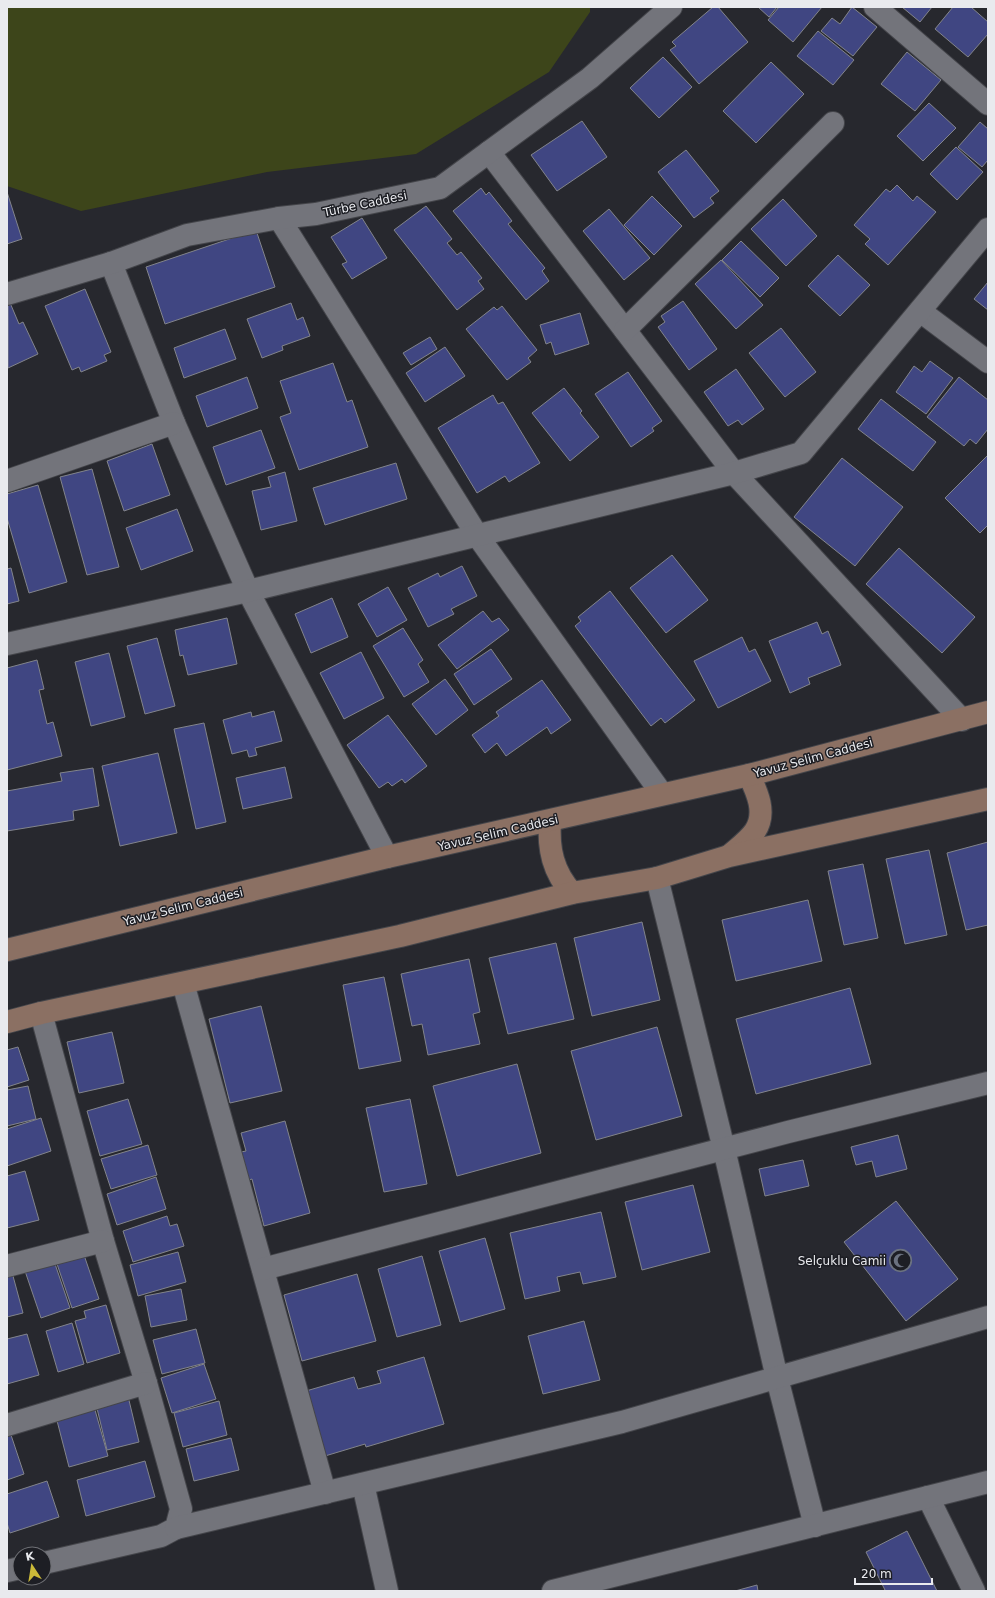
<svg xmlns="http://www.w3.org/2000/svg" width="995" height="1598" viewBox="0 0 995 1598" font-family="'DejaVu Sans',sans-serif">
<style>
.green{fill:#3d451a}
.building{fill:#404682;stroke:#82848b}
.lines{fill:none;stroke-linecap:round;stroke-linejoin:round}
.street-casing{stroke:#44454a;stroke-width:24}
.secondary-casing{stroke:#44454a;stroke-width:24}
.street{stroke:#73747b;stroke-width:22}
.secondary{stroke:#8b7063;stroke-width:22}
.labels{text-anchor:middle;stroke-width:3;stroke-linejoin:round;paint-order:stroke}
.street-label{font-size:12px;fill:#e9eaee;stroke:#1d1e24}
.poi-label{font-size:12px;fill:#e9eaee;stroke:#1d1e24;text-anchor:end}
</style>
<rect width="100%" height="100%" fill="#27282e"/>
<!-- green -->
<path class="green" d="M7 7H590V12L549 72 416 154 267 172 81 211 7 186Z"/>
<!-- building -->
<g class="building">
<path d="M713 7H718L748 42 699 84 670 50 676 46 672 42Z"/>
<path d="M758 7H777L769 17Z"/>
<path d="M779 7H822L793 42 768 20Z"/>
<path d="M852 7 877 27 853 56 821 31 832 18 840 24Z"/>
<path d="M902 7H932L920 22Z"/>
<path d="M953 7H971L988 22V34L968 57 935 29Z"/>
<path d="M818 31 854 60 833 85 797 56Z"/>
<path d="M907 52 941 80 915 111 881 84Z"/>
<path d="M663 57 692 87 659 118 630 88Z"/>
<path d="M771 62 804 94 756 143 723 111Z"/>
<path d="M929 103 956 128 923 161 897 136Z"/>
<path d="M582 121 607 157 557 191 531 155Z"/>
<path d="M980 122 988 129V160L982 167 958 147Z"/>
<path d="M956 147 983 172 957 200 930 174Z"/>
<path d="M686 150 719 191 710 198 714 203 694 218 658 172Z"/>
<path d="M897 185 913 201 917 196 936 212 888 265 865 244 870 239 854 225 886 189 890 192Z"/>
<path d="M481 188 486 195 489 192 512 221 508 224 545 268 542 271 549 281 526 300 453 211Z"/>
<path d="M7 192 22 239 7 244Z"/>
<path d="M652 196 682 226 654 255 624 225Z"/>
<path d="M783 199 817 236 786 266 751 229Z"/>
<path d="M426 206 452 239 447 243 457 255 461 252 482 278 478 281 484 289 457 310 394 230Z"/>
<path d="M609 209 650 258 624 280 583 231Z"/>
<path d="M362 218 387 258 352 279 342 264 347 262 331 237Z"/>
<path d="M256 230 275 287 165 324 146 267Z"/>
<path d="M741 241 779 278 760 297 722 260Z"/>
<path d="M838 255 870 285 840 316 808 286Z"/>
<path d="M721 260 763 305 736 329 695 284Z"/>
<path d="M988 282V310L974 299Z"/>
<path d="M85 289 111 352 104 355 107 361 81 372 79 367 72 370 45 306Z"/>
<path d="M8 298 19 324 23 322 38 354 8 368Z"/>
<path d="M683 301 717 349 689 370 658 327 665 322 661 316Z"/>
<path d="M291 303 297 320 303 317 310 336 282 346 283 350 262 358 247 319Z"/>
<path d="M502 306 537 350 528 358 531 362 507 380 466 329 494 307 497 310Z"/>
<path d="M580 313 589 344 555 355 551 342 546 344 540 325Z"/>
<path d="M781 328 816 372 785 397 749 353Z"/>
<path d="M225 329 236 359 184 378 174 348Z"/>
<path d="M430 337 437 349 411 365 403 353Z"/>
<path d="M445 347 465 376 425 402 406 373Z"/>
<path d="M930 361 953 378 926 414 896 392 914 366 922 372Z"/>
<path d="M333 363 347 402 352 400 368 447 299 470 280 417 291 413 280 381Z"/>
<path d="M736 369 764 409 742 425 738 420 728 426 704 392Z"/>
<path d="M628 372 662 421 652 428 654 431 631 447 595 394Z"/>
<path d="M247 377 258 408 207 427 196 396Z"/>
<path d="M959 377 988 400V429L976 444 970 439 964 446 927 417Z"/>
<path d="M564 388 582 411 580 413 599 437 570 461 532 413Z"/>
<path d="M493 395 498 404 503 402 540 463 509 482 505 476 477 493 438 428Z"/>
<path d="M881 399 936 442 913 471 858 429Z"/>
<path d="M261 430 275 468 226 485 213 447Z"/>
<path d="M152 444 170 495 124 511 107 461Z"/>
<path d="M988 455V525L980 533 945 498Z"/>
<path d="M842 458 903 507 855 566 794 517Z"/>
<path d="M396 463 407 499 325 525 313 488Z"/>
<path d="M92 469 119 567 87 575 60 477Z"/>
<path d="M285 472 297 521 261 530 252 491 271 487 268 477Z"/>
<path d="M38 485 67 582 29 593 7 518V494Z"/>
<path d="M177 509 193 551 141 570 126 528Z"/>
<path d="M899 548 975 617 942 653 866 584Z"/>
<path d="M672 555 708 600 666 633 630 588Z"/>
<path d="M462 566 477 596 451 609 454 614 428 627 408 588 438 573 440 577Z"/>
<path d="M11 568 19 601 7 604V569Z"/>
<path d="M388 587 407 620 377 637 358 604Z"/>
<path d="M610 591 695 700 665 723 661 718 651 726 575 626 581 621 578 617Z"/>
<path d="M332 598 348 637 311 653 295 614Z"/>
<path d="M483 611 492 622 499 618 509 630 457 669 438 645Z"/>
<path d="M227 618 237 664 188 675 183 655 180 656 175 630Z"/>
<path d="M817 622 822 634 828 631 841 665 808 678 810 684 790 693 769 641Z"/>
<path d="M403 628 423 660 418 664 429 682 404 697 373 646Z"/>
<path d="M742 637 749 652 755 649 771 681 718 708 694 661Z"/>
<path d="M157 638 175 706 145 714 127 646Z"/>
<path d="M491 649 512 679 474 705 454 674Z"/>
<path d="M361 652 384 698 344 719 320 673Z"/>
<path d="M109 653 125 717 91 726 75 662Z"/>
<path d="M37 660 44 689 39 690 47 724 53 722 62 756 7 770V668Z"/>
<path d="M445 679 468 710 436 735 412 704Z"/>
<path d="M542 680 571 720 551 734 547 727 506 756 497 743 485 753 472 735 499 716 496 712Z"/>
<path d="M274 711 282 741 255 748 257 755 249 757 247 750 232 754 223 720 251 712 252 717Z"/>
<path d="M388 715 427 766 405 783 402 779 392 786 388 782 379 788 347 745Z"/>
<path d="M204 723 226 822 196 829 174 729Z"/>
<path d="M158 753 177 833 120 846 102 766Z"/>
<path d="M285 767 292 798 243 809 236 778Z"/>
<path d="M93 768 99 806 73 811 74 820 7 831V791L62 781 60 773Z"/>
<path d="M988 842V925L966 930 947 853Z"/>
<path d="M929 850 947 935 905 944 886 859Z"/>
<path d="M863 864 878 938 844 945 828 871Z"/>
<path d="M808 900 822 961 736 981 722 920Z"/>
<path d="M642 922 660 1000 592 1016 574 938Z"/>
<path d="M556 943 574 1019 508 1034 489 958Z"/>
<path d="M469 959 480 1012 473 1014 480 1044 428 1055 422 1024 412 1026 401 974Z"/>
<path d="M384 977 401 1061 359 1069 343 985Z"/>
<path d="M850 988 871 1064 756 1094 736 1019Z"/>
<path d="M261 1006 282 1091 230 1103 209 1019Z"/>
<path d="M657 1027 682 1116 596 1140 571 1051Z"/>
<path d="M112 1032 124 1083 79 1093 67 1042Z"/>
<path d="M18 1047 29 1080 7 1087V1050Z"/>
<path d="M517 1064 541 1153 457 1176 433 1086Z"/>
<path d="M28 1086 36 1119 7 1126V1090Z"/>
<path d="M128 1099 142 1144 100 1156 87 1111Z"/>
<path d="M410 1099 427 1184 384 1192 366 1108Z"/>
<path d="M41 1118 51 1151 7 1166V1129Z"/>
<path d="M285 1121 310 1213 264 1226 252 1179 249 1180 241 1152 246 1151 241 1133Z"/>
<path d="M898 1135 907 1169 876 1177 872 1161 856 1165 851 1147Z"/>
<path d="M148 1145 157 1175 111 1189 101 1159Z"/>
<path d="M803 1160 809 1186 765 1196 759 1169Z"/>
<path d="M25 1171 39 1220 7 1228V1176Z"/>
<path d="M156 1177 166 1209 117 1225 107 1194Z"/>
<path d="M693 1185 710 1252 642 1270 625 1202Z"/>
<path d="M896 1201 958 1279 906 1321 844 1242Z"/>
<path d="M601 1212 616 1277 583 1284 580 1272 557 1277 560 1291 525 1299 510 1233Z"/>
<path d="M167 1216 170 1226 177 1224 184 1246 133 1262 123 1231Z"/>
<path d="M485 1238 505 1309 460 1322 439 1251Z"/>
<path d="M83 1252 99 1299 72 1308 56 1261Z"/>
<path d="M178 1252 186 1282 138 1296 130 1265Z"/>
<path d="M422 1256 441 1325 397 1337 378 1269Z"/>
<path d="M54 1261 70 1308 41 1318 25 1271Z"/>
<path d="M357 1274 376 1341 302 1361 284 1295Z"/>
<path d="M13 1276 23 1313 7 1317V1277Z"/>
<path d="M181 1289 187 1320 151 1327 145 1296Z"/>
<path d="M106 1305 120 1353 87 1363 75 1321 86 1318 84 1311Z"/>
<path d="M584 1321 600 1380 543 1394 528 1336Z"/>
<path d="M72 1323 84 1364 58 1372 46 1331Z"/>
<path d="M196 1329 205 1363 162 1374 153 1340Z"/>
<path d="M27 1334 39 1375 7 1384V1339Z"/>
<path d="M424 1357 444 1424 366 1447 365 1444 325 1456 306 1391 354 1377 358 1389 381 1383 377 1371Z"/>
<path d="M204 1364 216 1399 172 1413 161 1378Z"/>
<path d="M127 1392 139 1442 107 1450 95 1400Z"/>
<path d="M219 1401 227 1435 183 1447 174 1413Z"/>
<path d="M93 1403 108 1456 69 1467 55 1413Z"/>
<path d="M9 1429 24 1474 7 1480V1430Z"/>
<path d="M231 1438 239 1470 194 1481 186 1449Z"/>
<path d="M145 1461 155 1497 86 1516 77 1480Z"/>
<path d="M47 1481 59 1517 10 1533 7 1523V1494Z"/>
<path d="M907 1531 937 1591H882L885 1590 866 1552Z"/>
<path d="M757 1585 758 1591H735Z"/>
</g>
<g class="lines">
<defs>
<g id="street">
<path d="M875 7 988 104"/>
<path d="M489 152 734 473 962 720"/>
<path d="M279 218 477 535 662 794"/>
<path d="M111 263 174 423 248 591 387 857"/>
<path d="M7 294 111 263 187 235 279 218 316 214 440 188 590 78 671 7"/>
<path d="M920 311 988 362"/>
<path d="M625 330 833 123"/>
<path d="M7 481 174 423"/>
<path d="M7 644 248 591 734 473 801 453 988 229"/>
<path d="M657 878 724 1149 777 1378 815 1526"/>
<path d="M183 983 325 1493"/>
<path d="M41 1013 103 1241 146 1383 181 1509 176 1528 161 1536 44 1563"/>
<path d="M7 1266 103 1241"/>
<path d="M263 1269 788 1132 988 1083"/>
<path d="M7 1425 146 1383"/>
<path d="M363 1484 387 1591"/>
<path d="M928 1497 974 1591"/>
<path d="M176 1528 622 1422 988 1317"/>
<path d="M7 1571 20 1568"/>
<path d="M553 1591 988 1482"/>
</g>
<g id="secondary">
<path d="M550 821C548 849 553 872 572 893"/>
<path d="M730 855C738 848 749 840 755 831 767 813 757 792 749 775"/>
<path d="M7 950 387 857 749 775 988 712"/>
<path d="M7 1022 41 1013 400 936 572 893 657 878 729 856 988 799"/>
</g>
</defs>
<!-- street casing -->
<use href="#street" class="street-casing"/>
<!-- secondary casing -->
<use href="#secondary" class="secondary-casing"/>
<!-- street -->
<use href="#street" class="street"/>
<!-- secondary -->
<use href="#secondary" class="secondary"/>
</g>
<!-- icons -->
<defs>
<symbol id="mosque-ring" viewBox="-11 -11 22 22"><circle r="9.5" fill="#1d1e24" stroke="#6b7280" stroke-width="1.5"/><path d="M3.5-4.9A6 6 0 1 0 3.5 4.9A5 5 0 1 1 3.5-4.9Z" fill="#6b7280"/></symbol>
</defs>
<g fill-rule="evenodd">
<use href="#mosque-ring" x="888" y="1248" width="25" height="25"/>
</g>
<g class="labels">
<!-- street labels -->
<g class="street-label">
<text transform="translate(365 204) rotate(-12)" y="4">Türbe Caddesi</text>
<text transform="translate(813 758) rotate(-15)" y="4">Yavuz Selim Caddesi</text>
<text transform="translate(498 833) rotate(-13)" y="4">Yavuz Selim Caddesi</text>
<text transform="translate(183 907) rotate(-14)" y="4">Yavuz Selim Caddesi</text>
</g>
<!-- poi labels -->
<g class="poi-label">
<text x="886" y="1265">Selçuklu Camii</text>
</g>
</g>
<!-- border -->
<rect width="995" height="1598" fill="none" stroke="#e9eaee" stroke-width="16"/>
<!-- north arrow -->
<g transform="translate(32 1566) rotate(348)"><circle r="19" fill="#1d1e24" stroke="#6f7075"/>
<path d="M0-3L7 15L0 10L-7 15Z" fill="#cbba39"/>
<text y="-6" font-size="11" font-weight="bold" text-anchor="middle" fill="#e9eaee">K</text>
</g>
<!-- scale -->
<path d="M855 1578v6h77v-6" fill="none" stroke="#e9eaee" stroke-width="2"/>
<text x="861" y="1578" font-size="12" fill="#e9eaee" stroke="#1d1e24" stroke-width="3" paint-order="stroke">20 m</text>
</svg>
